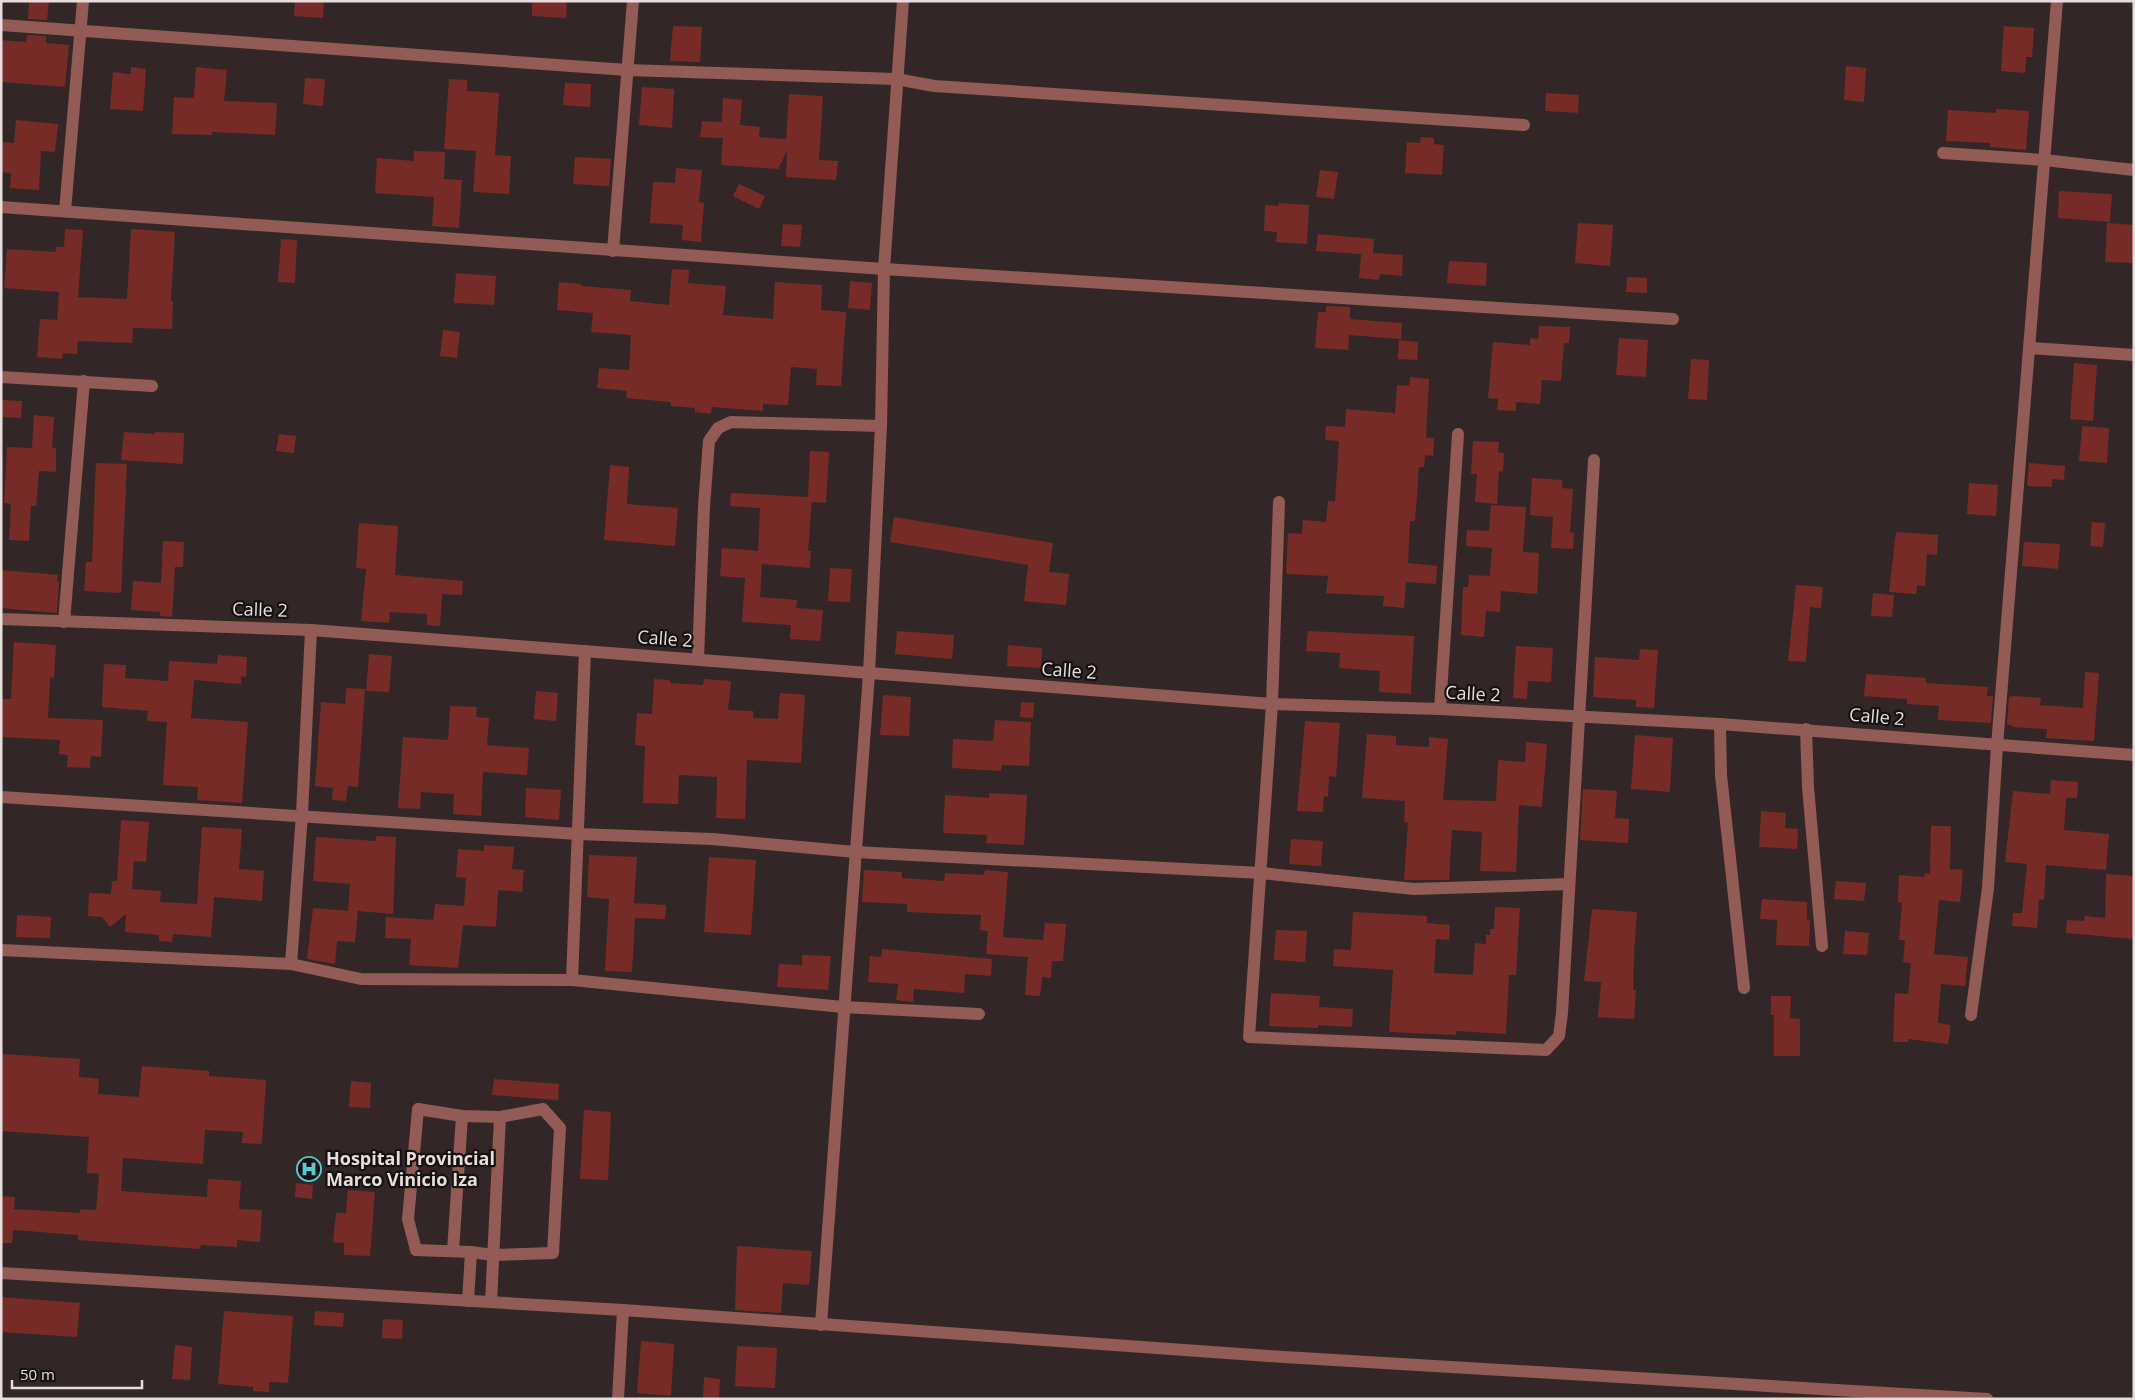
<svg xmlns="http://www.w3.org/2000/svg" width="2135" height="1400" viewBox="0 0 2135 1400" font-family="'Open Sans',sans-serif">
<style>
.building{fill:#772b27}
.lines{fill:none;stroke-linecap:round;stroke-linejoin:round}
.minor{stroke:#935b55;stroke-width:12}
.labels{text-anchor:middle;stroke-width:4.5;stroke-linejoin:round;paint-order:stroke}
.street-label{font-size:18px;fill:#e5dedd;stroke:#161111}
.poi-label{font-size:18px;font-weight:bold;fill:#e5dedd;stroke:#161111;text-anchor:start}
</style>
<rect width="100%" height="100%" fill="#322726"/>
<!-- building -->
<g class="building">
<path d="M29 1H49L47 20 28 19Z"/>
<path d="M295 1H324L323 18 294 16Z"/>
<path d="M532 1H567L566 18 532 16Z"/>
<path d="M673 26 702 27 700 62 670 61Z"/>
<path d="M2004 26 2034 28 2032 57H2026L2025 73 2001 71Z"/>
<path d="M27 35 46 36V43L69 45 65 87 1 82V40L26 42Z"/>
<path d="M1846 66 1866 68 1864 102 1844 100Z"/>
<path d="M131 67 146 69 143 111 110 109 113 72 131 74Z"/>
<path d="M196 67 227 70 224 101 277 103 275 135 212 132V135L172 134 174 97 194 98Z"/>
<path d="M305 78 325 79 323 106 303 104Z"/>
<path d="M449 79 467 80V91L499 93 495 155 511 156 509 194 473 192 476 151 444 149Z"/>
<path d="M565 83 591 84 590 107 563 105Z"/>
<path d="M642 87 674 89 672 128 639 125Z"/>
<path d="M1546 93 1579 95 1578 113 1545 111Z"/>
<path d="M789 94 823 96 819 160 838 161 836 180 786 177 787 151 778 169 721 165 723 138 700 137 702 121 722 122 723 98 742 100 740 125 760 127 759 137 786 139Z"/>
<path d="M1996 109 2029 111 2026 150 1990 147V143L1946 141 1948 110 1996 113Z"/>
<path d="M16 120 58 124 55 152 41 151 39 190 10 188 11 173 1 172V142L14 143Z"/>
<path d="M1421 137 1434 138V144L1444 145 1442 175 1405 173 1407 142 1420 143Z"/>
<path d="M414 151 445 152 444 179 462 180 459 228 432 226 434 197 375 193 377 158 414 161Z"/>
<path d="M575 157 611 159 609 186 573 184Z"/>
<path d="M676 168 702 170 699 202 704 203 701 242 682 240 683 225 650 223 653 182 675 183Z"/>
<path d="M1320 170 1338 172 1334 199 1316 197Z"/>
<path d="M739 184 765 196 759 209 733 196Z"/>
<path d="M2059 191 2112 194 2110 222 2058 218Z"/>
<path d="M1279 203 1309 205 1307 244 1276 242 1277 232 1264 231 1265 205 1278 206Z"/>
<path d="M1578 223 1613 225 1610 266 1575 263Z"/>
<path d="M2107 223 2134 225 2133 263 2105 262Z"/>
<path d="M783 224 802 225 800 247 781 246Z"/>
<path d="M65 229 83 230 78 297 127 299 131 229 175 232 171 301H173L172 329 133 328 132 343 78 341 77 354 63 353 62 359 37 357 40 319 57 320 59 292 4 288 7 249 56 252V247H64Z"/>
<path d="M1318 234 1374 239 1373 253 1403 255 1402 276 1380 274 1379 280 1359 278 1361 254 1316 251Z"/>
<path d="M281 239 297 240 295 283 278 282Z"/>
<path d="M1449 261 1487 263 1486 286 1447 283Z"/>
<path d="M672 269 689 270 688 283 726 286 723 315 773 319 775 282 822 285 821 310 846 312 841 386 816 385 817 369 791 367 788 405 763 404V411L712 407 711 414 695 412V408L671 406V402L626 398 627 391 597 388 599 368 629 370 631 335 591 332 593 313 557 310 559 282 581 284V286L631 290 630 301 669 305Z"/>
<path d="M456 273 496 276 494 305 454 303Z"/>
<path d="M1627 277 1647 278V293L1626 292Z"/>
<path d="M850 281 872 283 870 310 848 308Z"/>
<path d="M1326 306 1350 307V319L1402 323 1401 339 1349 335 1348 350 1315 348 1318 312H1326Z"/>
<path d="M1539 326 1570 327 1569 343H1564L1561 381 1542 380 1540 404 1516 402V411L1497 410 1498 399 1488 398 1493 342 1530 345V338L1538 339Z"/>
<path d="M443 330 460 332 457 358 440 356Z"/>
<path d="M1619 338 1648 340 1646 377 1616 375Z"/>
<path d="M1399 340 1418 342 1417 360 1398 359Z"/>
<path d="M1691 359 1709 360 1707 400 1688 399Z"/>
<path d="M2074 363 2097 365 2093 421 2070 419Z"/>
<path d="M1410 377 1429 379 1426 438H1434L1433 456 1425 455 1424 467H1419L1415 521H1410L1408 563 1437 566 1436 584 1406 582 1404 608 1383 606 1384 596 1326 593 1328 576 1286 574 1288 533 1302 534 1303 520 1326 522 1328 501 1335 502 1339 441 1325 440 1326 426 1345 427 1346 409 1395 413 1397 385 1409 386Z"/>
<path d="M1 400 22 401 21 418 1 417Z"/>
<path d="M34 415 54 417 52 448H56V472L39 471 36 506H31L29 541 9 540 11 504 4 503 7 447 32 448Z"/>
<path d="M2082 426 2109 428 2107 463 2079 461Z"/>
<path d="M124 432 155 434V432L184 433 183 464 121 460Z"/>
<path d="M279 434 296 436 294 453 276 451Z"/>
<path d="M1473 441 1499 442 1498 452 1504 453 1503 472 1499 471 1497 504 1475 502 1477 474H1471Z"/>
<path d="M810 451 829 452 826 503 812 502 808 551H811L810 568 762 564 760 597 797 600 796 608 823 610 820 641 790 639 791 625 742 622 745 578 720 576 722 548 758 551 760 508 730 506 731 493 808 497Z"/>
<path d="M96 463 127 464 121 593 84 591 86 562H92Z"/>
<path d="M2029 463 2065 466 2064 480 2052 479V487L2027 486Z"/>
<path d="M610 465 629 467 627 504 678 508 675 546 604 540Z"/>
<path d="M1532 478 1562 480V488L1573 489 1570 532 1574 533 1573 549 1551 548 1553 517 1530 515Z"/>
<path d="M1969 483 1998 485 1996 516 1967 514Z"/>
<path d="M1491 505 1526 507 1523 552 1539 553 1537 594 1501 591 1500 612 1486 611 1484 637 1461 635 1463 587H1468L1469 575 1490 576 1492 548 1466 546 1467 530 1489 531Z"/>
<path d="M894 517 1053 543 1049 572 1069 574 1066 605 1024 601 1028 565 890 542Z"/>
<path d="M2092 522 2105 523 2103 547 2090 546Z"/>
<path d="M359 523 398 526 395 575 463 581 462 595 442 594 440 626 427 625V614L390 612 389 623 361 621 366 569 356 568Z"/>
<path d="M1896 532 1938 535 1937 555 1927 554 1925 586 1917 585 1916 594 1889 592Z"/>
<path d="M163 541 184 542 183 567H175L172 617 160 616V612L131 610 133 581 161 583Z"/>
<path d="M2024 542 2060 544 2058 569 2022 566Z"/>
<path d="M830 568 852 569 850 602 828 601Z"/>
<path d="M1 570 58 575 57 581H59L57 613 1 608Z"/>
<path d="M1796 585 1823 587 1821 608 1810 607 1806 662 1788 661Z"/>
<path d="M1873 593 1894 595 1892 617 1871 616Z"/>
<path d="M897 631 954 635 952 659 895 654Z"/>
<path d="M1308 631 1414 636 1411 694 1379 692 1380 671 1339 668 1340 653 1306 651Z"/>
<path d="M14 642 56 645 54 678 50 677 48 718 103 720 101 757 91 756 90 768 67 767 68 755 59 754 60 740 1 737V699H11Z"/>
<path d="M1008 645 1042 648 1041 668 1007 666Z"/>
<path d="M1516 646 1553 648 1551 682 1528 681 1527 699 1513 698Z"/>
<path d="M1640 649 1658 650 1654 708 1636 707V700L1593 697 1595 657 1639 660Z"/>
<path d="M369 654 392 656 389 692 366 691Z"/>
<path d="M218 655 247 657 246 677 241 676V684L194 680 191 718 248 722 242 803 197 800 198 787 163 785 167 722 147 721 148 711 102 707 104 664 126 665 125 678 168 681 169 661 217 664Z"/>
<path d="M2085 672 2099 673 2094 741 2046 738 2047 729 2012 727V725H2007L2009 697 2014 696 2041 698 2040 705 2083 708Z"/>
<path d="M1866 674 1926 678V683L1988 687 1987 696H1993L1991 723 1938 720 1939 706 1907 704V699L1864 696Z"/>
<path d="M654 679 670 680V683L703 685 704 679 731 681 728 710 753 711V718L778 719 780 693 805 695 801 763 747 760 745 819 716 818 717 777 679 775 678 804 643 803 645 746 635 745 637 713 652 714Z"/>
<path d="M346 688 365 689 358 787 348 786 346 801 332 800 333 788 315 786 321 702 345 704Z"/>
<path d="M536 691 558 693 556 721 534 719Z"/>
<path d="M883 695 911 697 909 736 880 735Z"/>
<path d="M1021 702 1034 703 1033 718 1020 717Z"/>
<path d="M450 706 477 707 476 717 489 718 487 745 529 748 527 775 483 772 481 816 453 814 454 794 421 792 420 809 398 808 403 737 448 740Z"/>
<path d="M995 720 1031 722 1029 766 1002 765 1001 771 952 768 953 739 993 741Z"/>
<path d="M1305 721 1340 723 1336 777 1329 776 1328 797 1324 796 1323 812 1297 811Z"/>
<path d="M1367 734 1396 736V745L1429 747V737L1448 739 1443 800 1496 801 1498 760 1525 762 1526 742 1547 744 1542 807 1519 805 1516 872 1480 871 1482 832 1452 830 1449 880H1404L1408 823 1404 822 1405 801 1362 798Z"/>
<path d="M1635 735 1673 738 1670 792 1631 789Z"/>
<path d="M2051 780 2078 782 2077 798H2066L2064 830 2109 834 2106 870 2046 865 2044 900 2039 899 2037 928 2012 926 2013 913H2022L2027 864 2005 862 2013 791 2050 794Z"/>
<path d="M526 788 561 790 559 820 525 817Z"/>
<path d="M1583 789 1617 791 1615 818 1629 819 1628 843 1580 840Z"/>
<path d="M989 793 1027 795 1024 845 986 843 987 835 943 833 945 795 989 798Z"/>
<path d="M1761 811 1786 813 1785 828 1798 829 1797 849 1759 847Z"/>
<path d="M121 820 149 822 146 862 134 861 132 889 161 891 160 902 197 904 202 827 242 829 239 869 264 871 262 901 214 897 211 937 173 934 172 942 159 941V935L125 932 126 914 110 927 102 917 88 916 89 893 111 894 112 881H117Z"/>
<path d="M1931 826H1951L1950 869 1963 870 1960 902 1939 900 1934 954 1968 957 1965 986 1941 984 1938 1023 1951 1025 1948 1044 1908 1039V1042H1893L1895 993 1908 994 1911 963 1903 962 1905 940H1899L1902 903 1898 902 1899 875 1924 877 1925 873 1930 874Z"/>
<path d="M376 836 396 837 393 914 358 911 355 942 337 941 335 964 307 959 313 908 348 911 350 884 313 881 316 837 376 841Z"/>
<path d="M1291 839 1323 841 1321 866 1289 864Z"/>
<path d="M484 845 514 847 512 869 524 870 522 892 498 890 496 927 463 925 458 968 409 965 411 939 385 938 386 917 433 920 435 904 464 906 466 878 456 877 458 849 484 851Z"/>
<path d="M589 855 637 857 634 903 666 905 665 919 635 918 632 972 605 971 609 899 587 897Z"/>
<path d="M709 857 756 860 751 935 704 932Z"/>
<path d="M864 870 902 872V878L944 881 945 873 984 875 985 870 1008 872 1003 937 1043 940 1045 923 1066 924 1063 961H1052L1051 978 1042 977 1040 996 1025 995 1028 957 986 954 988 931 980 930 981 915 907 912V904L862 902Z"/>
<path d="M2106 874 2134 876V939L2066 933 2067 920 2084 921 2085 916 2105 918Z"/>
<path d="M1836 881 1866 883 1864 901 1834 899Z"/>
<path d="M1762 899 1807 902V920H1810L1809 946 1776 945 1777 920 1760 919Z"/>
<path d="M1495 907 1520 908 1516 975H1509L1506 1034 1456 1031V1035L1389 1032 1393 970 1333 966 1334 949 1351 950 1353 912 1427 916V923L1450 925 1449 940 1436 939 1434 973 1473 975 1475 943 1486 944V935H1490V929H1494Z"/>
<path d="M1592 909 1637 912 1634 953 1633 990H1636L1634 1019 1598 1017 1601 982 1584 981Z"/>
<path d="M17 915 51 917 50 938 16 937Z"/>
<path d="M1276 930 1307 931 1305 962 1274 960Z"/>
<path d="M1845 931 1869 933 1867 955 1843 954Z"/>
<path d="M882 949 992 959 991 976 965 974 964 993 914 989 913 1002 896 1000 898 984 868 982 870 956 881 957Z"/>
<path d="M802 955 831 956 828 990 777 987 779 964 802 965Z"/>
<path d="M1271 993 1320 996 1319 1007 1353 1009 1352 1027 1318 1025V1028L1269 1026Z"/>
<path d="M1771 996H1791L1790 1018 1800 1019V1056H1774V1015H1771Z"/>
<path d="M1 1054 80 1059 79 1077 99 1079 98 1094 139 1097 142 1066 209 1071V1076L266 1080 262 1144 242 1143 243 1132 205 1130 203 1164 123 1158 121 1191 207 1197 208 1179 241 1181 239 1209 262 1210 260 1242 237 1240V1247L201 1245 200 1249 78 1240V1235L13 1230 12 1243H1V1196L15 1197 14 1209 80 1213V1209L96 1210 99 1174 87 1173 89 1137 1 1131Z"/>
<path d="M494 1079 559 1084 558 1100 492 1095Z"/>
<path d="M351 1081 371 1083 370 1108 349 1107Z"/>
<path d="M584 1110 611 1112 608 1180 580 1179Z"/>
<path d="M296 1183 313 1185 312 1199 295 1197Z"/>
<path d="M348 1190 375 1192 370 1256 344 1255V1243L333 1242 336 1213H346Z"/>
<path d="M737 1246 812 1251 809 1285 783 1283 781 1313 735 1310Z"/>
<path d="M1 1297 80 1303 77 1337 1 1332Z"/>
<path d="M224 1311 293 1316 288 1383 269 1382V1392L253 1391V1387L218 1384Z"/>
<path d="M315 1311 344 1313 343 1327 314 1325Z"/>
<path d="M383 1319 403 1320 402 1339 382 1338Z"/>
<path d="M641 1341 674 1344 671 1396 637 1393Z"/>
<path d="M175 1345 192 1347 190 1380 172 1379Z"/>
<path d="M737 1346 777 1348 775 1388 735 1386Z"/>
<path d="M704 1377 720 1379 719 1399H703Z"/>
</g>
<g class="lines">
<!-- minor -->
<g class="minor">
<path d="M1 25 627 70 896 79 934 86 1524 125"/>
<path d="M1943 153 2044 160 2134 170"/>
<path d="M1 207 884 269 1673 319"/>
<path d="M65 211 83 1"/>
<path d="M613 251 633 1"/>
<path d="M2030 348 2134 355"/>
<path d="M1 377 152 386"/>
<path d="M1279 502 1272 704 1249 1037 1546 1050 1559 1036 1562 1013 1594 460"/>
<path d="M1 619 311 630 1272 704 1440 709 1720 724 2134 755"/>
<path d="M64 622 84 381"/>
<path d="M311 630 302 814 291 964 361 979 572 980 843 1007 979 1014"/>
<path d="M698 658 704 506 709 441 718 428 731 422 881 426"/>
<path d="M1440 709 1458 434"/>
<path d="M1720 724 1721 775 1744 988"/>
<path d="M1806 729 1808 787 1822 946"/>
<path d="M1 797 578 834 712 839 855 852 1261 873 1414 889 1569 884"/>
<path d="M1 950 291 964"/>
<path d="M572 980 585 651"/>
<path d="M1971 1015 1988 888 1997 746 2057 1"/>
<path d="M418 1109 462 1116 500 1117 543 1109 560 1128 553 1253 493 1255 471 1252 416 1250 408 1219Z"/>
<path d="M453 1251 462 1116"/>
<path d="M1 1273 623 1310 1284 1357 1987 1399"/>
<path d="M468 1301 471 1252"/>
<path d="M491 1302 500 1117"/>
<path d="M821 1325 869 674 881 426 884 269 903 1"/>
<path d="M618 1399 623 1310"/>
</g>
</g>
<!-- icons -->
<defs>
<symbol id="hospital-ring" viewBox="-11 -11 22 22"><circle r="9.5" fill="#161111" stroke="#51ccd1" stroke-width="1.5"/><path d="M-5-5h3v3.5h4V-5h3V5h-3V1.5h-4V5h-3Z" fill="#51ccd1"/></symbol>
</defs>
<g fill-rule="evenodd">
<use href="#hospital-ring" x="295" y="1155" width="28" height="28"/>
</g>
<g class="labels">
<!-- street labels -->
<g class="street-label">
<text transform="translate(260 610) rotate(2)" y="6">Calle 2</text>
<text transform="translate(665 639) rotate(4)" y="6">Calle 2</text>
<text transform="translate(1069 671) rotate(4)" y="6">Calle 2</text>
<text transform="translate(1473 694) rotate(3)" y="6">Calle 2</text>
<text transform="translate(1877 717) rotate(5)" y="6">Calle 2</text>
</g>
<!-- poi labels -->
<g class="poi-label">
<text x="326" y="1165">Hospital Provincial<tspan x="326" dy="21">Marco Vinicio Iza</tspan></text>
</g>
</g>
<!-- border -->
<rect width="2135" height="1400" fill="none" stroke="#e5dedd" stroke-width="5"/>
<!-- scale -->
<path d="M12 1380v8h130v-8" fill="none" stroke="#e5dedd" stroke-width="2.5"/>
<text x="20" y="1380" font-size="15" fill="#e5dedd" stroke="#161111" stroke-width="4" paint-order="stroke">50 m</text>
</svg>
